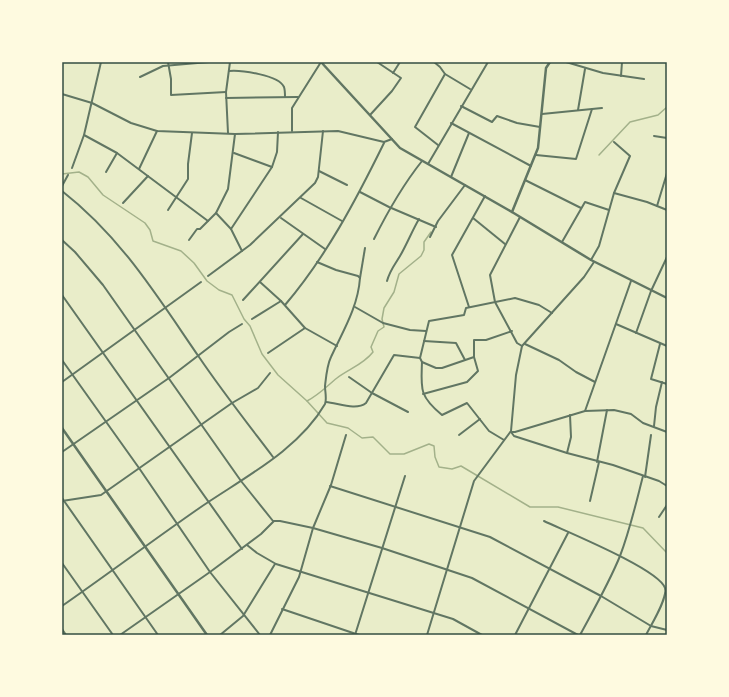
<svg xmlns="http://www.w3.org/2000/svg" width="729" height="697" viewBox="0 0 729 697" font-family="'Exo 2',sans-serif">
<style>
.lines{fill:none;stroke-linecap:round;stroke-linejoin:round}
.stream{stroke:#a3b18a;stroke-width:1.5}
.minor{stroke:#617663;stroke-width:2}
.tertiary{stroke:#617663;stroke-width:2.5}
.neatline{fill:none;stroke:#344e41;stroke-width:1.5}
</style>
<rect width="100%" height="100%" fill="#e9edc9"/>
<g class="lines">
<!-- stream -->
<g class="stream">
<path d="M599 155 630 122 658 115 667 107"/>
<path d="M62 174 79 172 88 177 103 195 145 223 150 230 153 241 181 251 194 263 207 281 219 290 232 295 244 319 250 326 262 354 278 375 307 401 327 423 348 428 362 438 373 437 390 454H404L429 444 434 446 435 457 439 467 452 469 461 466 530 507H558L643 528 667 553"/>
<path d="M307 401C319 395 327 386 337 378 349 369 364 364 373 352L371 347 378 331 384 327 382 319 384 308 394 292 399 274 421 256 424 250V242L431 232"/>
</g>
<!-- minor -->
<g class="minor">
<path d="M168 62 171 79V95L226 92"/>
<path d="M434 62 440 67 445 74 470 89"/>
<path d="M566 62 603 73 644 79"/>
<path d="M229 71C241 70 279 75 284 87 285 90 285 94 285 97"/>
<path d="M393 73 400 62"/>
<path d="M621 76 622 62"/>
<path d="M140 77 163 66 209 62"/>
<path d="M62 94 92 103 131 123 157 131 235 134 338 131 384 142 392 139"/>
<path d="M226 98 298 97"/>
<path d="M461 106 492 122 497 116 517 123 540 127"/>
<path d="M578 110 585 69"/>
<path d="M542 114 602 108"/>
<path d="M370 115 392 91 401 78 377 62"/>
<path d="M451 123 531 166"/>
<path d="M292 131V108L321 62"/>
<path d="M228 133 226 92 230 62"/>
<path d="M84 135 117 153 208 221"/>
<path d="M654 136 667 138"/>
<path d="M438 145 415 127 445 74"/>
<path d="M234 153 272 167"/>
<path d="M536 155 576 159 592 109"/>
<path d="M428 164 488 62"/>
<path d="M72 168 84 135 101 62"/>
<path d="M139 169 157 131"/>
<path d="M319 171 347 185"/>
<path d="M106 172 117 153"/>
<path d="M451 177 469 133"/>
<path d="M525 180 581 208"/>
<path d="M62 186 68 175"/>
<path d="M62 191C121 237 157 296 199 357 222 391 248 424 273 457"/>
<path d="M360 192 389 207 436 227"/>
<path d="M614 193 647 202 667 210"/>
<path d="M301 198 342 221"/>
<path d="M123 203 148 176"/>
<path d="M657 206 667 173"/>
<path d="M168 210 188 179V164L192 133"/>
<path d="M216 213 231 229 242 251"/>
<path d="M520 217 490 275 495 302 517 343 522 346"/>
<path d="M281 218 325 249"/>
<path d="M473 218 505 244"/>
<path d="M231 229 272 167 277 152 278 132"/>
<path d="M430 237 438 221 465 185"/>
<path d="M374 239C388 211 402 186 422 161"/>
<path d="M62 240 75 252 103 285 241 481 273 521H280L313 528 382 548 472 578 578 635"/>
<path d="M189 240 197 229H200L216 213 228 189 235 134"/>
<path d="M562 242 585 202 609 210"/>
<path d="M591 260 599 246 614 193 630 156 614 142"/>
<path d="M208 276 250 245 315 183 318 177 323 131"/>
<path d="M360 278 365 248"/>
<path d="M387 281C390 270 394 266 400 256 407 244 412 231 419 219"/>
<path d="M260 282 281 301 305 328 337 346"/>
<path d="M62 295 242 549"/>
<path d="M243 300 303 234"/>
<path d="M285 305C326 257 356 200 384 143"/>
<path d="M355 307 383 323 410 330 426 331"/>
<path d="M469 307 452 255 485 196"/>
<path d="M252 319 281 301"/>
<path d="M616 324 667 346"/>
<path d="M636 333 651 291 667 257"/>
<path d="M424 341 456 343 465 360"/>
<path d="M525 344 559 360 576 372 595 382"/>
<path d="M660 344 651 379 667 384"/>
<path d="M268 353 305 328"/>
<path d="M420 358 422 362C421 389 419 396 442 415L467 403 489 431 504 440"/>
<path d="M62 360 139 468 210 572 260 635"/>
<path d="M422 362 436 368H442L474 357V340H486L512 331"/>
<path d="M349 377 372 393 408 412"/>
<path d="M62 382 201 282"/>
<path d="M423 394 467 382 478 371 474 357"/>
<path d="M326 402C338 403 356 411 366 403L394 355 420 358 429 321 464 315 466 308 515 298 539 305 552 313"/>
<path d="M585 411 631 281"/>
<path d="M654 426 656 407 662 382"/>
<path d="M511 432 514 436 567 453 613 465 659 481 667 486"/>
<path d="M512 432H515L585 411 614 410 631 414 643 423 667 432"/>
<path d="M459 435 480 419"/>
<path d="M62 452 169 378 229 332 242 324"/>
<path d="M567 453 571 437 570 415"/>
<path d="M597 462 607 410"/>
<path d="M645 477 651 435"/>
<path d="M330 486 490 537 601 596 651 626 667 630"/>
<path d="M62 498 158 635"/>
<path d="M62 501 101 495 232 403 258 388 270 373"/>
<path d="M590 501 599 462"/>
<path d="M659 517 667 505"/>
<path d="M544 521C565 531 659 569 665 588 668 598 651 625 646 635"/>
<path d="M247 545 257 553 276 564 453 619 482 635"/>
<path d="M62 563 113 635"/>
<path d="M62 606C108 574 152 541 198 509 241 479 298 451 325 404 327 399 325 392 325 386 326 377 327 365 331 357 343 331 358 307 360 278L358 276 336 270 317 262"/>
<path d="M282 609 359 635"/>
<path d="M62 629 66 635"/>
<path d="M120 635 210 572 261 534 274 521"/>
<path d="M220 635 243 616 275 564"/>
<path d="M270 635 299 577 313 528 331 485 346 435"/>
<path d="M355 635 405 476"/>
<path d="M427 635 474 481 511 431 516 375 522 346 584 277 594 262"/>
<path d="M515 635 568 533"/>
<path d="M580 635C594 609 609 583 620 556 630 530 636 503 643 476"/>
</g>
<!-- tertiary -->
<g class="tertiary">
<path d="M321 62 400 148 512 212 591 260 667 298"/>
<path d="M512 212 538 148 546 68 550 62"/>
<path d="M62 428 207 635"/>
</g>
</g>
<!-- border -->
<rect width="729" height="697" fill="none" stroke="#fefae0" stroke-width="126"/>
<rect x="63" y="63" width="603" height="571" class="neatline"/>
</svg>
